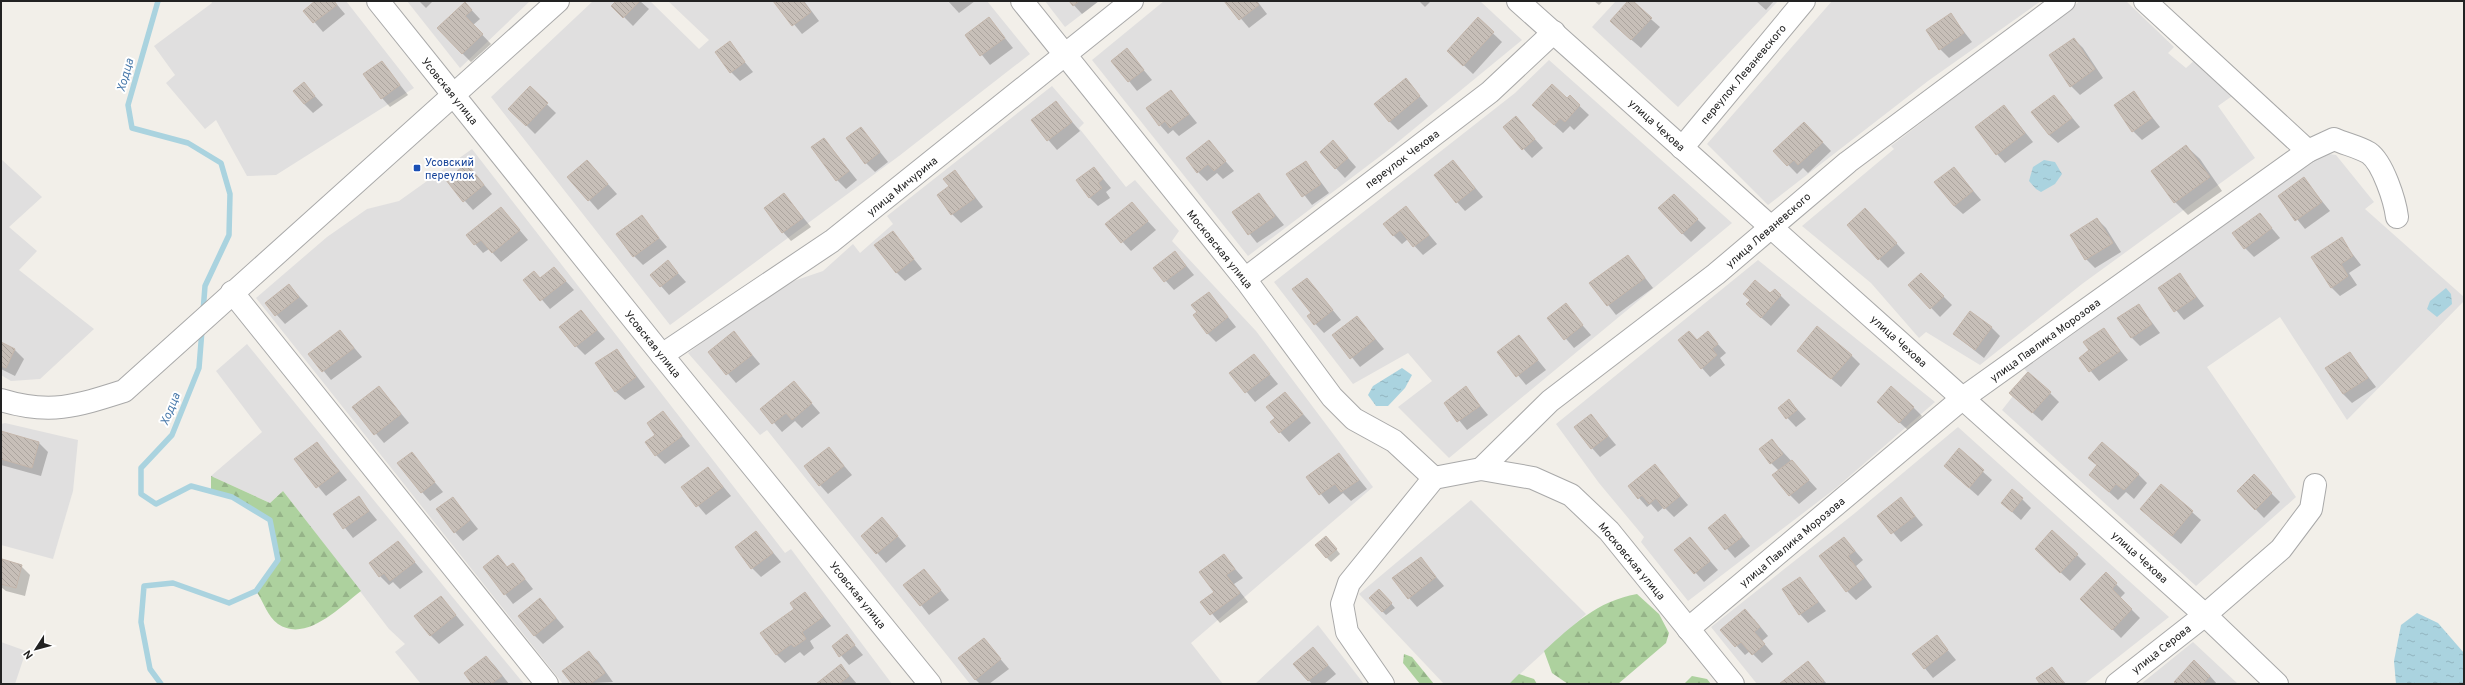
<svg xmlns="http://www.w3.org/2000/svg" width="2465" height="685" viewBox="0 0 2465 685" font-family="Overpass,sans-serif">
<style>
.residential{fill:#e0dfdf}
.forest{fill:url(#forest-firs)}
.water{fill:url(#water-ripples)}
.shadow{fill:#0003}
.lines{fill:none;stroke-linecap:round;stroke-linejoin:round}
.stream{stroke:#aad3df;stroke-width:5.5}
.building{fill:url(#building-back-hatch);stroke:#c4b6ab}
.minor-casing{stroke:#a9a9a9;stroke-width:24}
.minor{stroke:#fff;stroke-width:22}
.transit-dot{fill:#1a4fb4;stroke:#fff;stroke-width:1.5}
.labels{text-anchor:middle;stroke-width:4;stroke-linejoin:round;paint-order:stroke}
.street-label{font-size:11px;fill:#222;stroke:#fff}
.transit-label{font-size:11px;fill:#164399;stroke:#fff;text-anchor:start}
.water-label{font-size:12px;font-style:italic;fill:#4a7aab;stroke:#fff}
</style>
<defs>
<pattern id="forest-firs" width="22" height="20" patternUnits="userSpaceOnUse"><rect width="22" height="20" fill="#add19e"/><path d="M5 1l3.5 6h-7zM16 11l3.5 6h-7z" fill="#95b388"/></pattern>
<pattern id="water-ripples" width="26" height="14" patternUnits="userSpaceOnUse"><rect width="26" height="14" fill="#aad3df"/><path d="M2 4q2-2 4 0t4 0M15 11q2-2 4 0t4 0" fill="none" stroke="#92b5bf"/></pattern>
<pattern id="building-back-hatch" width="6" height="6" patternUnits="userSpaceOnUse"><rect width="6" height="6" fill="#c7bfb8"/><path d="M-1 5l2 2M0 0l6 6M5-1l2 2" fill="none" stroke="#aba49e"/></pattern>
</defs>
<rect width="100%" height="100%" fill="#f2efe9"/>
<!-- residential -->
<g class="residential">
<path d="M211 1H346L414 88 276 175 247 176 216 120 205 129 166 83 175 75 154 46 212 3Z"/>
<path d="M407 1H530L460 68Z"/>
<path d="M593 1H650L699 49 709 40 668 1H987L1030 54 899 156 670 325 491 97Z"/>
<path d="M1045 1H1099L1065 27Z"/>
<path d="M1164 1H1480L1522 40 1387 151 1248 256 1092 60Z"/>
<path d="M1616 1H1778L1678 107 1592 27Z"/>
<path d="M1832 1H2041L1928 81 1768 205 1707 144Z"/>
<path d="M2080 1H2126L2174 47 2168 53 2186 68 2196 59 2235 94 2218 106 2255 158 2082 284 1980 365 1926 332 1919 338 1871 283 1802 226 1894 149 1891 146Z"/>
<path d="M1549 60 1732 223 1449 458 1398 407 1432 381 1408 353 1353 384 1274 282 1515 93Z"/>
<path d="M1052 86 1084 123 1079 128 1126 187 1135 180 1179 231 1172 241 1256 331 1373 487 1191 643 1223 684H970L767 430 760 435 688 353 776 287 823 271 853 244 860 253 893 224 887 216Z"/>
<path d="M472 149 785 553 791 549 892 684H563L256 298 327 237 367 209 399 201Z"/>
<path d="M2323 153 2336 155 2374 202 2365 209 2464 297V301L2347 420 2280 317 2207 367 2296 497 2196 586 2002 410 2013 396 2009 393 2027 372 2023 367Z"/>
<path d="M1 159 42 197 9 227 37 251 19 270 94 329 40 379 11 381 1 375Z"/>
<path d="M1758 260 1935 402 1836 488 1688 601 1641 542 1644 537 1599 483 1556 424Z"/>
<path d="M247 344 450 594 524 684H421L395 652 405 644 389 629 283 491 270 503 211 476 262 432 216 371Z"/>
<path d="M5 423 78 440 73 491 53 559 1 545V424Z"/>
<path d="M1958 427 2169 617 2084 684H1757L1711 627 1855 513Z"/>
<path d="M1471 500 1586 614 1509 684H1444L1359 594Z"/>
<path d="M1318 625 1364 684H1255Z"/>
<path d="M1 642 26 651 15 684H1Z"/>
<path d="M2193 642 2238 684H2141Z"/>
</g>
<!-- forest -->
<g class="forest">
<path d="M211 476 270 503 283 491 361 591C340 607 306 643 278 624 267 616 264 602 256 591L278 560 270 520 232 497 211 491Z"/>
<path d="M1637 594 1659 614 1669 633 1666 643 1618 684H1568L1552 673 1544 651C1573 625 1597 601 1637 594Z"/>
<path d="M1404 654 1412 657 1434 684H1420L1403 663Z"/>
<path d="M1519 674 1534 679 1537 684H1509Z"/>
<path d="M1692 676 1707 679 1711 684H1684Z"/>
</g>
<!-- water -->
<g class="water">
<path d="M2044 160 2055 162 2062 174 2055 184 2041 192 2036 189 2029 181 2033 167Z"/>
<path d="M2446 288 2451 294 2452 304 2437 317 2427 309 2430 301Z"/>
<path d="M1402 368 1412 375 1405 388 1388 406H1376L1368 395 1373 386Z"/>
<path d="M2417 613 2438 623 2464 653V684H2396L2394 661 2401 625Z"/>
</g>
<!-- shadow -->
<g class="shadow">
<path d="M317 1H334L345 14 323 32 305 11Z"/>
<path d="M419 1H433L426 8Z"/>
<path d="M618 1H640L649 9 633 26 613 6Z"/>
<path d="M775 1H804L819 21 802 34Z"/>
<path d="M948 1H975L959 13Z"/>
<path d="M1070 1H1099L1082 14Z"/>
<path d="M1226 1H1257L1267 14 1249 28Z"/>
<path d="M1419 1H1431L1425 7Z"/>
<path d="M1594 1H1603L1599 5Z"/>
<path d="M1630 1 1660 27 1641 48 1620 30Z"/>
<path d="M1756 1H1774L1766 10Z"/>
<path d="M465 3 480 19 473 25 491 44 471 62 462 53Z"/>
<path d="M1951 15 1972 42 1949 58 1940 49Z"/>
<path d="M989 18 1013 48 990 65 966 35Z"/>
<path d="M1478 19 1502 42 1473 74 1457 59Z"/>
<path d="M2074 39 2083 48 2103 78 2080 95 2071 86Z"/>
<path d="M729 43 753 72 740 81 731 72Z"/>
<path d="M1127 50 1152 80 1137 91 1113 61Z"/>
<path d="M382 62 408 95 390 107 382 98Z"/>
<path d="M1406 80 1428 106 1398 130 1389 121Z"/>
<path d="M304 84 323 105 313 113 304 104Z"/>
<path d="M530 88 556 113 535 134 510 109Z"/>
<path d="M1171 91 1197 123 1179 136 1173 130 1168 134 1160 125Z"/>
<path d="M2133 93 2160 127 2142 140 2133 131Z"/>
<path d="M2054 96 2080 127 2058 143 2049 135Z"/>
<path d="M1570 97 1589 115 1574 130 1570 126 1563 133 1542 114Z"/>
<path d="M1056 103 1080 131 1057 150 1032 121Z"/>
<path d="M2004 106 2033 142 2005 163 1997 154Z"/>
<path d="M1516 118 1543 148 1532 158 1504 128Z"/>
<path d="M861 128 888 162 875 172 866 163Z"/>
<path d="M1813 132 1831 151 1808 173 1803 168 1797 174 1775 151Z"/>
<path d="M824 139 857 180 846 189 837 180Z"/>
<path d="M1333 141 1356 167 1345 178 1321 152Z"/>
<path d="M1209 142 1234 171 1223 179 1217 173 1207 181 1198 172Z"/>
<path d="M2186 146 2200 159 2222 191 2188 215 2175 202 2152 171Z"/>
<path d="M587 161 617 194 598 210 569 177Z"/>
<path d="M1453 161 1483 197 1465 211 1457 202Z"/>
<path d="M1306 162 1329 193 1312 205 1288 174Z"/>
<path d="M467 165 492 194 473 210 447 181Z"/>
<path d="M1094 168 1111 188 1106 192 1110 198 1098 206 1089 197Z"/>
<path d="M1954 168 1981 200 1963 214 1954 206Z"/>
<path d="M955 171 983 207 961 223 952 214 950 187Z"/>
<path d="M2304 179 2330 211 2305 229 2279 197Z"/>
<path d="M784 194 811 227 791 241 783 232Z"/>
<path d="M1259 194 1284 225 1257 243 1233 213Z"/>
<path d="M1132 204 1156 230 1131 251 1107 225Z"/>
<path d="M1682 204 1706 228 1691 242 1682 233Z"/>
<path d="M1406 207 1437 244 1423 255 1408 239 1402 244 1393 235Z"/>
<path d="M501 208 528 240 501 262 489 249 483 253 467 235Z"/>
<path d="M2260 214 2280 238 2254 257 2245 248Z"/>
<path d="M641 217 667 247 643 265 634 256Z"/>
<path d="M1874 218 1905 253 1888 268 1879 259Z"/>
<path d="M2097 219 2106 228 2121 252 2095 268 2086 259Z"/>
<path d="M892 232 922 269 905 281 896 272Z"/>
<path d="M2341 239 2361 265 2349 273 2357 285 2340 296 2331 287Z"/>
<path d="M1175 252 1194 275 1174 290 1154 268Z"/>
<path d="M1628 256 1653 288 1616 315 1591 283Z"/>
<path d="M668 262 686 282 669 295 661 286Z"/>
<path d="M554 268 574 290 550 309 525 280 534 272 541 279Z"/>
<path d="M1921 274 1952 305 1940 317 1909 285Z"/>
<path d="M2180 275 2204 306 2184 320 2159 289Z"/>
<path d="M1307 279 1341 320 1324 333 1308 316 1312 313Z"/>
<path d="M289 285 308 306 285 324 266 303Z"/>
<path d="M1775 290 1790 305 1771 326 1756 313Z"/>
<path d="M1209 293 1236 327 1216 342 1207 333 1198 312Z"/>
<path d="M1565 305 1591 335 1574 348 1548 318Z"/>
<path d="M2139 305 2160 333 2140 346 2132 338Z"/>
<path d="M581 311 605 339 585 355 576 346Z"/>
<path d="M1357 317 1384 349 1360 367 1334 336Z"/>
<path d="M1991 327 2000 336 1984 358 1954 334Z"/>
<path d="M2103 329 2128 360 2099 381 2080 358 2090 351Z"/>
<path d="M340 331 362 357 331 380 310 354Z"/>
<path d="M734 333 760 364 736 383 709 352Z"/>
<path d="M1708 333 1726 353 1720 358 1725 365 1710 377 1702 368 1698 341Z"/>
<path d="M1519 337 1546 370 1526 385 1499 352Z"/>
<path d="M2 343 15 350 24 359 15 376 1 369Z"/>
<path d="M617 350 645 387 625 400 616 392 597 364Z"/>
<path d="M1798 351 1851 355 1860 364 1841 387Z"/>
<path d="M2350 353 2376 387 2352 403 2343 394Z"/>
<path d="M1254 355 1278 384 1255 402 1231 373Z"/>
<path d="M794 383 820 413 802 428 795 421 782 432 762 409Z"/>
<path d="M379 387 409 423 384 443 353 407Z"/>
<path d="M1466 388 1488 415 1467 430 1445 403Z"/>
<path d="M1285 393 1311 423 1289 442 1271 422 1276 418Z"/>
<path d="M2050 393 2059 402 2042 421 2019 401Z"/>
<path d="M1789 400 1806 419 1796 427 1779 409Z"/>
<path d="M1913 407 1922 416 1909 431 1887 411Z"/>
<path d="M663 412 690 446 665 464 656 455Z"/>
<path d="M1591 415 1616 445 1600 457 1592 448Z"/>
<path d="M1 432 39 443 48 452 41 476 1 465Z"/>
<path d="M1772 440 1817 489 1799 504 1790 495 1779 471 1771 463Z"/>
<path d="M317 443 347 480 326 496 296 460Z"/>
<path d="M829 448 852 475 828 494 820 485Z"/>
<path d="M1959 450 1992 480 1978 496 1954 475Z"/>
<path d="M411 454 443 492 430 501 422 492Z"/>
<path d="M1339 455 1367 489 1351 501 1343 493 1329 504 1307 477Z"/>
<path d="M2089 458 2138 474 2147 483 2134 499 2126 492 2118 500 2090 475 2098 466Z"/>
<path d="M1655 466 1688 505 1674 517 1664 507 1658 512 1651 504 1647 507 1639 498Z"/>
<path d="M708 468 731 496 706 515 683 488Z"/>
<path d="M2254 476 2280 502 2264 518 2238 491Z"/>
<path d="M358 497 377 520 353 538 334 514Z"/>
<path d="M453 498 478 529 463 541 455 532Z"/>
<path d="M1901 499 1923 525 1901 542 1879 516Z"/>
<path d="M2022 499 2031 508 2021 520 2002 503Z"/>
<path d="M2192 512 2201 520 2181 544 2150 518Z"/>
<path d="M1725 516 1750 546 1735 558 1709 528Z"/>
<path d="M891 528 906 546 886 563 862 536Z"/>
<path d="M756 532 781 562 761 577 752 568Z"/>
<path d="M1690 538 1718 570 1704 582 1675 550Z"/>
<path d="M1844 538 1863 560 1856 566 1872 587 1856 600 1847 591Z"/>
<path d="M1330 541 1340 554 1331 562 1326 557Z"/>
<path d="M398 542 423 572 400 589 393 582 389 585 380 576Z"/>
<path d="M1223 555 1243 578 1234 584 1248 602 1220 623 1202 602 1215 592Z"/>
<path d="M2077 555 2086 564 2070 581 2045 558Z"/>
<path d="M498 557 508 568 513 564 533 589 513 604 484 567Z"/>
<path d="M1420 558 1444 586 1417 607 1409 598Z"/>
<path d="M3 561 21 566 30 575 25 596 6 591 1 587Z"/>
<path d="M924 570 949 600 929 615 905 585Z"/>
<path d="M2106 574 2125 593 2120 598 2140 618 2121 638 2082 599Z"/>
<path d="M1800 578 1826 611 1808 623 1800 614Z"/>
<path d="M805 593 831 626 810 641 814 648 804 656 800 652 785 663 776 654 796 609Z"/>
<path d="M1384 595 1395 608 1386 615 1382 611Z"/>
<path d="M441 597 464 625 439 644 430 635Z"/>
<path d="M540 599 564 627 543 644 534 635Z"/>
<path d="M1754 619 1768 636 1762 641 1773 654 1762 663 1750 651 1745 655 1722 630Z"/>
<path d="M847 636 863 655 849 665 833 646Z"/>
<path d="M1937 637 1956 660 1933 678 1914 655Z"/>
<path d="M984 640 1009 669 989 684H980L975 679Z"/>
<path d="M1313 648 1336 674 1324 684H1312L1295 664Z"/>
<path d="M589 653 598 661 613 682 573 684Z"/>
<path d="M486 657 495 666 509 684H473Z"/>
<path d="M1807 662 1827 684H1780Z"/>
<path d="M841 665 857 684H818Z"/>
<path d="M2052 668 2060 677 2066 684H2042L2038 679Z"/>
<path d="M2210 676 2217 684H2178Z"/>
</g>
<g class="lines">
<!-- stream -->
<g class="stream">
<path d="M158 1 128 105 132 128 188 143 221 163 230 194 229 235 205 286 203 312"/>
<path d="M161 684 150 669 141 622 144 586 173 583 229 603 256 591 278 560 270 520 232 497 191 486 156 504 141 494V468L172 435 199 368 202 330"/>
</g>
</g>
<!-- building -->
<g class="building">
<path d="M315 1H334L337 5 313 23 303 11Z"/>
<path d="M616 1H640L623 18 611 6Z"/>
<path d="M773 1H803L811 12 792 26Z"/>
<path d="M1069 1H1079L1073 6Z"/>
<path d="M1224 1H1256L1259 5 1239 20Z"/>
<path d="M1628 1H1633L1652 18 1631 40 1610 21Z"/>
<path d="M465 2 472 10 465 16 483 34 462 54 437 28Z"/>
<path d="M1951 13 1964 33 1939 50 1926 30Z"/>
<path d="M989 17 1005 38 980 56 965 35Z"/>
<path d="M1478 17 1494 32 1463 66 1447 51Z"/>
<path d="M2074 38 2095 69 2070 87 2049 55Z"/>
<path d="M730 41 745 62 730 73 715 52Z"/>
<path d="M1127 48 1144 70 1128 82 1111 61Z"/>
<path d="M382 61 400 85 381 99 363 74Z"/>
<path d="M1406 78 1420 96 1389 122 1374 104Z"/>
<path d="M304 82 315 96 304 104 293 91Z"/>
<path d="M1552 84 1567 98 1570 95 1580 105 1565 122 1560 118 1554 125 1532 105Z"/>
<path d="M530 86 548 103 526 126 508 109Z"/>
<path d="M1171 90 1189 114 1170 128 1165 121 1159 126 1146 108Z"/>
<path d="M2134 91 2152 118 2132 132 2114 105Z"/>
<path d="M2054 95 2072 118 2049 135 2031 112Z"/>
<path d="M1056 101 1072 122 1047 141 1031 120Z"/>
<path d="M2004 105 2025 133 1996 155 1975 127Z"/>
<path d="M1516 116 1535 139 1522 150 1503 127Z"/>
<path d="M1804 122 1823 142 1798 165 1794 160 1787 166 1773 151Z"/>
<path d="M861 127 880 152 865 164 846 138Z"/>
<path d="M824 138 849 171 836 181 811 147Z"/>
<path d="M1209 140 1226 161 1214 171 1208 164 1197 173 1186 158Z"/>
<path d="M1333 140 1348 158 1335 169 1320 152Z"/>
<path d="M2186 145 2210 177 2174 203 2151 171Z"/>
<path d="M587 160 608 184 588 201 567 177Z"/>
<path d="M1453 160 1475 188 1456 203 1434 175Z"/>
<path d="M1306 161 1321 184 1302 197 1286 174Z"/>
<path d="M467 163 484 185 463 202 446 180Z"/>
<path d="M1094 167 1103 179 1098 183 1102 188 1089 198 1076 180Z"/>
<path d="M1954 167 1973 191 1954 206 1934 182Z"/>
<path d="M955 170 975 198 951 215 937 195 949 186 943 179Z"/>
<path d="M2304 177 2322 202 2295 221 2278 196Z"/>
<path d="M784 193 803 218 782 233 764 208Z"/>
<path d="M1259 193 1275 216 1248 235 1232 212Z"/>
<path d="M1674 194 1698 219 1682 234 1658 208Z"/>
<path d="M1132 202 1148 221 1121 243 1105 224Z"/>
<path d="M1406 206 1429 235 1413 247 1400 230 1393 236 1383 224Z"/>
<path d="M501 207 520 230 492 253 481 240 474 245 466 235Z"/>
<path d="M1865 208 1897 243 1878 260 1847 225Z"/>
<path d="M2260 213 2272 228 2244 249 2232 233Z"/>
<path d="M642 215 659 238 633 257 616 234Z"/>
<path d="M2097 218 2113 243 2085 260 2070 235Z"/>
<path d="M893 231 914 259 896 273 874 245Z"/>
<path d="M2342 237 2353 256 2341 264 2348 276 2331 288 2311 257Z"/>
<path d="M1175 251 1186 266 1164 282 1153 268Z"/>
<path d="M1628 255 1645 278 1607 306 1589 283Z"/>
<path d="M668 260 678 273 660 287 650 275Z"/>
<path d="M554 267 566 281 540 301 523 280 534 271 540 278Z"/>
<path d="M1921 273 1944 296 1930 309 1908 285Z"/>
<path d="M2180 273 2196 297 2174 312 2158 288Z"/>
<path d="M1307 278 1333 310 1314 325 1307 316 1311 313 1292 289Z"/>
<path d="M1755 280 1770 293 1775 289 1781 295 1761 318 1746 304 1750 300 1743 294Z"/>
<path d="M289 284 299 297 275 316 265 303Z"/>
<path d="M1209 292 1228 317 1207 334 1193 315 1197 312 1191 305Z"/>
<path d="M1566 303 1583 325 1564 340 1547 318Z"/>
<path d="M2139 304 2152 324 2131 338 2117 318Z"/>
<path d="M581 310 597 330 575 347 559 327Z"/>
<path d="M1970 311 1992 327 1975 350 1953 334Z"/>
<path d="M1357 316 1375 339 1350 359 1332 335Z"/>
<path d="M1817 326 1852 355 1831 379 1797 351Z"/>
<path d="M2104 328 2120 351 2089 372 2079 358 2089 350 2083 342Z"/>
<path d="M340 330 354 348 322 372 308 354Z"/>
<path d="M734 331 752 355 726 375 708 352Z"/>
<path d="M1689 331 1697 340 1708 331 1718 344 1712 349 1717 355 1701 369 1678 340Z"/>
<path d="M1519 335 1538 360 1516 377 1497 352Z"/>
<path d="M1 342 15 349 6 368 1 366Z"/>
<path d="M617 349 636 377 615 392 595 363Z"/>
<path d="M2350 352 2368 378 2343 394 2325 368Z"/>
<path d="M1254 354 1270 374 1245 393 1229 373Z"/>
<path d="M2028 372 2051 392 2032 413 2009 393Z"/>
<path d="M794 381 812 403 792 420 786 413 772 424 760 409Z"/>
<path d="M379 386 401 414 374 435 352 407Z"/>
<path d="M1466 386 1480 406 1457 422 1444 403Z"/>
<path d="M1891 386 1914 407 1899 423 1877 402Z"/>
<path d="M1285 392 1303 414 1279 433 1270 422 1275 418 1266 407Z"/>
<path d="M1789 399 1797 410 1786 419 1778 408Z"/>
<path d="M663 411 682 436 655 456 645 442 655 435 647 423Z"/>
<path d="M1591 414 1608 436 1591 449 1574 427Z"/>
<path d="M1 431 39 442 32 468 1 459Z"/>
<path d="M1772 439 1783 454 1770 464 1759 449Z"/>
<path d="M317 442 339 471 316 488 294 459Z"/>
<path d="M2102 442 2139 474 2124 490 2116 484 2109 492 2089 475 2097 465 2088 458Z"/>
<path d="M829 447 844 466 819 486 804 466Z"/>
<path d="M1959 448 1984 470 1969 488 1944 466Z"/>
<path d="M412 452 435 482 421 493 397 463Z"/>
<path d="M1339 453 1359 480 1341 492 1335 484 1319 495 1306 477Z"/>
<path d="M1792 460 1809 480 1789 496 1772 475Z"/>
<path d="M1655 464 1680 496 1664 509 1656 498 1649 504 1642 495 1638 499 1628 486Z"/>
<path d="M708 467 723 487 696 507 681 487Z"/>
<path d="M2254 474 2272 493 2255 510 2237 491Z"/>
<path d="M2161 484 2193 511 2172 536 2140 509Z"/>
<path d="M2012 489 2023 498 2012 512 2001 503Z"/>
<path d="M359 496 369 511 343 529 333 514Z"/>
<path d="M453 497 470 520 454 533 436 509Z"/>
<path d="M1901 497 1915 516 1891 534 1877 516Z"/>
<path d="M1725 514 1742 537 1725 550 1708 528Z"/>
<path d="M882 517 898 536 876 554 861 536Z"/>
<path d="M2052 530 2078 554 2060 573 2035 549Z"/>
<path d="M756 531 773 553 751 569 735 547Z"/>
<path d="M1326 536 1337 549 1326 558 1315 545Z"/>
<path d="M1690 537 1710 561 1694 574 1674 550Z"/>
<path d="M1844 537 1855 551 1848 556 1864 578 1846 592 1819 556Z"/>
<path d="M398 541 415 562 390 581 384 573 379 577 369 563Z"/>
<path d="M1224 554 1235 569 1226 575 1240 593 1210 615 1200 602 1214 592 1199 572Z"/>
<path d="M498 555 507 567 513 563 525 579 504 595 483 567Z"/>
<path d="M1421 557 1436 577 1408 599 1392 578Z"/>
<path d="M2 559 22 565 16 588 1 584Z"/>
<path d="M924 569 941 590 920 606 903 585Z"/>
<path d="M2106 572 2117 583 2112 589 2132 609 2112 630 2080 599Z"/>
<path d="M1800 577 1818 602 1799 615 1782 589Z"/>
<path d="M1379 589 1392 603 1382 612 1369 598Z"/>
<path d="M805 592 823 617 802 632 806 639 794 647 791 644 776 655 760 633 794 609 790 603Z"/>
<path d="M441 596 456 615 430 636 414 616Z"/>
<path d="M540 598 556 618 534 636 518 616Z"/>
<path d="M1745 609 1760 627 1754 632 1765 644 1752 655 1741 642 1735 647 1720 630Z"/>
<path d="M847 634 855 645 839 657 832 646Z"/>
<path d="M1937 635 1948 650 1924 669 1912 654Z"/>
<path d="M984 638 1001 659 975 680 958 658Z"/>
<path d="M1313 647 1328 665 1308 681 1293 664Z"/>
<path d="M589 651 605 673 590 684H572L562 671Z"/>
<path d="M486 656 502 676 491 684H472L464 673Z"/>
<path d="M2194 660 2210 676 2203 684H2177L2174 682Z"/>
<path d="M1808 661 1824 681 1820 684H1779Z"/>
<path d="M841 664 849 676 839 684H816Z"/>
<path d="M2052 667 2064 683 2040 684 2036 678Z"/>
</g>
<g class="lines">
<defs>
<g id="minor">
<path d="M378 1 662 355 930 684"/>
<path d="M1022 1 1245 279 1332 397 1354 419 1394 441 1434 478"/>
<path d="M1518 1 2205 615 2277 684"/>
<path d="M2145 1 2308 151"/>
<path d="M1682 148 1804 1"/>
<path d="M1245 279 1490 92 1554 32"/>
<path d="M232 292 547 684"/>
<path d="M662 355 832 241 1132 1"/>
<path d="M1 400C50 415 77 406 124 391L558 1"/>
<path d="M1481 469 1550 401 1716 274 1848 162 2064 1"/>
<path d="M1688 629 1963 398 2308 151 2334 139C2345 144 2359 147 2369 153 2383 163 2395 201 2397 217"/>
<path d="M1383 684 1347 632 1342 604 1349 583 1434 478 1481 469 1533 478 1571 495 1609 531 1733 684"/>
<path d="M2117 684 2205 615 2281 549 2311 509 2315 485"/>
</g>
</defs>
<!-- minor casing -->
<use href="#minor" class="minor-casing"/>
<!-- minor -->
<use href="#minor" class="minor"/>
</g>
<!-- markers -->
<rect class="transit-dot" x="413" y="164" width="8" height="8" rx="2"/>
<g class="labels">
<!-- street labels -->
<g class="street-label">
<text transform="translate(1743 74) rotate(-50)" y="4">переулок Леваневского</text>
<text transform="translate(450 91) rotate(51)" y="4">Усовская улица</text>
<text transform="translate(1657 125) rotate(42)" y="4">улица Чехова</text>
<text transform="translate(1402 159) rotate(-37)" y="4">переулок Чехова</text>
<text transform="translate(902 186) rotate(-39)" y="4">улица Мичурина</text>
<text transform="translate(1768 230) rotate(-41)" y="4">улица Леваневского</text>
<text transform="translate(1220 249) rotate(51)" y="4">Московская улица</text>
<text transform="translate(2045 340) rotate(-36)" y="4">улица Павлика Морозова</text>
<text transform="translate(1899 341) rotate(42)" y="4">улица Чехова</text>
<text transform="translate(653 344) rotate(51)" y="4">Усовская улица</text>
<text transform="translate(1792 542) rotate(-40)" y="4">улица Павлика Морозова</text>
<text transform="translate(2140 557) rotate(42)" y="4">улица Чехова</text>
<text transform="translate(1632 561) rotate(50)" y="4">Московская улица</text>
<text transform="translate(858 595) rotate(51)" y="4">Усовская улица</text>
<text transform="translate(2161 649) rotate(-38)" y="4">улица Серова</text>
</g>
<!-- transit labels -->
<g class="transit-label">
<text x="425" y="166">Усовский<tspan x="425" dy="13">переулок</tspan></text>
</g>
<!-- water labels -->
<g class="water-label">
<text transform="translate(125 75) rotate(-74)" y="4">Ходца</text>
<text transform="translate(170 409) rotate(-68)" y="4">Ходца</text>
</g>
</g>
<!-- border -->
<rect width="2465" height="685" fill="none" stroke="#222222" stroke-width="4"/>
<!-- north arrow -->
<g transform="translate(36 649) rotate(234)" stroke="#ffffff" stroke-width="3" paint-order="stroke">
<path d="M0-3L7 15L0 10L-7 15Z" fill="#222222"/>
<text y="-6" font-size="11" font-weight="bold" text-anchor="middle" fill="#222222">N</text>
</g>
</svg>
